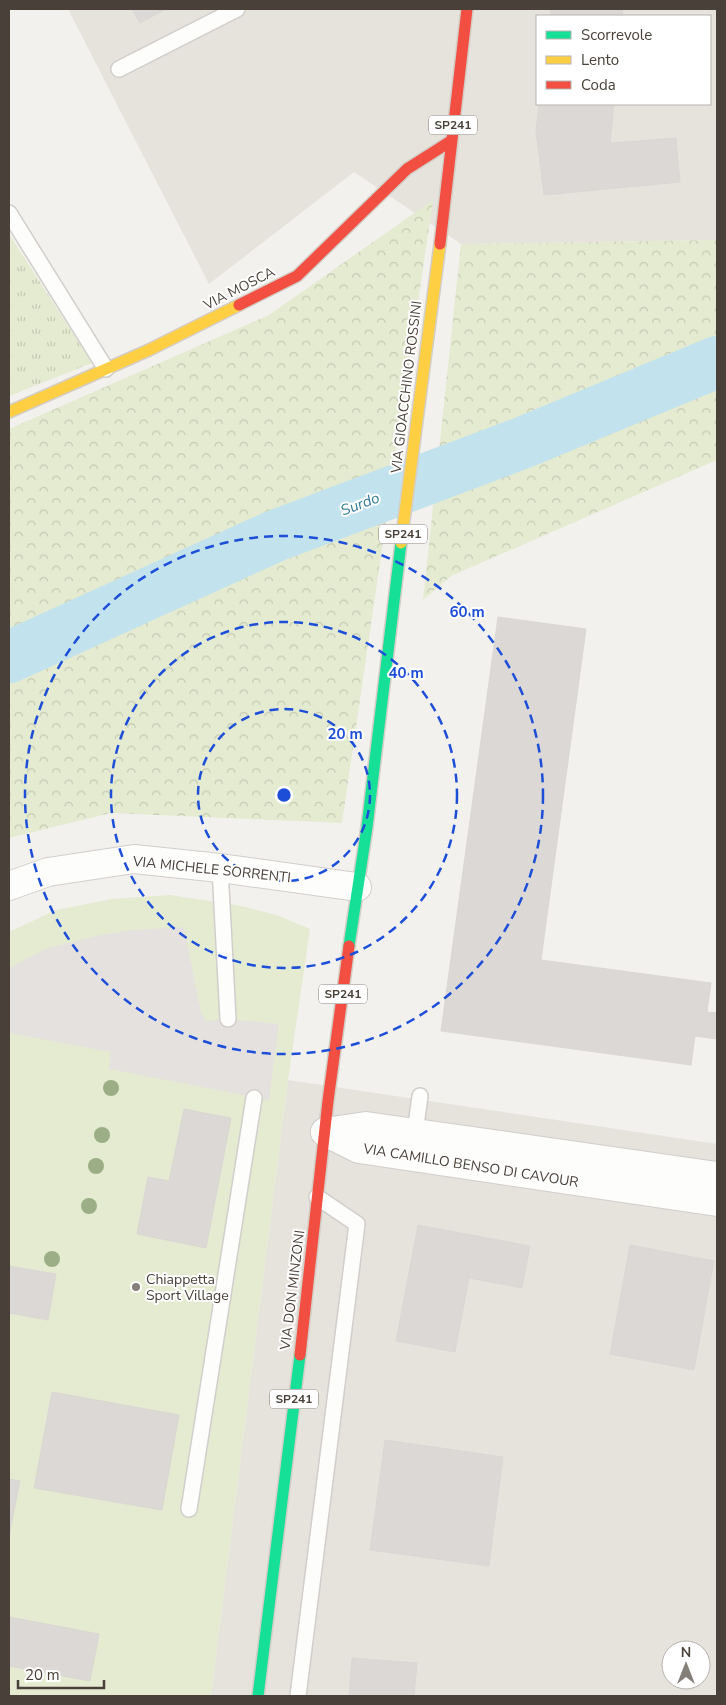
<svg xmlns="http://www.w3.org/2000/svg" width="726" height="1705" viewBox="0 0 726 1705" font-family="'Nunito Sans',sans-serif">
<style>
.residential{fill:#e6e2dc;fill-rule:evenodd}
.grass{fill:url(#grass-tufts)}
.park{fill:url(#park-crowns)}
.garden{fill:#e4ebd0}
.parking{fill:#e5e1df}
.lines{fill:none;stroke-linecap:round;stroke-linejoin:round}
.river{stroke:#c2e2ed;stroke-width:52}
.building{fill:#dbd8d5;stroke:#dbd7d4}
.lane-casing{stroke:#d1cecb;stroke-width:18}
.street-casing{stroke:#d1cecb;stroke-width:30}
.fast-casing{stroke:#d3cec6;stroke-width:14}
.slow-casing{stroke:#d3cec6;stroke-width:14}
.jam-casing{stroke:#d3cec6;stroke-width:14}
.lane{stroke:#fdfdfc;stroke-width:15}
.street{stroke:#fdfdfc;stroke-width:28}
.fast{stroke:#16e098;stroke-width:11}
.slow{stroke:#ffcf43;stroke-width:11}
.jam{stroke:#f24e42;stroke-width:11}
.tree{fill:#9cae85}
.ring{fill:none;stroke:#1d4ed8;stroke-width:2.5;stroke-dasharray:9 6}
.poi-dot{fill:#847f78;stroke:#fff;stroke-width:2}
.labels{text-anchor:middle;stroke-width:4;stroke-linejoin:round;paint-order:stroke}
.shield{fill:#fff;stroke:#807a74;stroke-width:1}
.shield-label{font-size:12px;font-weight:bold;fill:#494139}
.street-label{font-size:14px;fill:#494139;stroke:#fff}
.poi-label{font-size:14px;fill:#494139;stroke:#fff;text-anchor:start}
.water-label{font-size:15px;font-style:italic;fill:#327b97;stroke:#fff}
.centre{fill:#1d4ed8;stroke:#fff;stroke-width:2.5}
.ring-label{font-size:15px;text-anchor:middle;font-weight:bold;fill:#1d4ed8;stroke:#fff;stroke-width:4;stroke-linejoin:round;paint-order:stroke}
</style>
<defs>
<pattern id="grass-tufts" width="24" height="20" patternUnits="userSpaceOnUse" patternTransform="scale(1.25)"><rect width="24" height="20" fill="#e4ebd0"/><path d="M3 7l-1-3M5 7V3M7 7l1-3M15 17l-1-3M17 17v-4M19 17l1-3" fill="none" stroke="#c5cbb3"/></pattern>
<pattern id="park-crowns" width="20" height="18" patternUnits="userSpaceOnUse" patternTransform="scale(1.25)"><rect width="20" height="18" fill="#e4ebd0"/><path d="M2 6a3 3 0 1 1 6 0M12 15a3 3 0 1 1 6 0" fill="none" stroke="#c5cbb3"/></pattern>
</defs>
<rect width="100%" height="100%" fill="#f3f1ee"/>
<!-- residential -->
<g class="residential">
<path d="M68 9H717V240L461 244 354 172 209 284ZM537 16H710V104H537Z"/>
<path d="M288 1080 717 1144V1696H211ZM671 1650H701V1680H671Z"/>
</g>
<!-- grass -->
<path class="grass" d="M9 234 92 363 9 396Z"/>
<!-- park -->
<g class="park">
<path d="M433 200 342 823 111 813 9 838V429L269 315Z"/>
<path d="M717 240V460L451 576 423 600 461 244Z"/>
</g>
<!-- garden -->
<path class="garden" d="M170 895 242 906 276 915 310 929 288 1080 211 1696H9V932L56 910 112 899Z"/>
<!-- parking -->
<path class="parking" d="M184 927 201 1013 206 1021 228 1019 279 1024 269 1100 109 1069 111 1052 9 1033V968L48 948 97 936 132 930Z"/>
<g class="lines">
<!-- river -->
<path class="river" d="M9 657 275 536 522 443 717 362"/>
</g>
<!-- building -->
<g class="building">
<path d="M132 9H166L140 23Z"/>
<path d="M551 9H623L622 16H550Z"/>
<path d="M539 104H614L610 143 676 138 680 182 544 195 536 131Z"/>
<path d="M498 617 586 629 541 960 711 983 707 1012 717 1013V1039L695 1036 691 1065 441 1031Z"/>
<path d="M184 1109 231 1118 206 1248 137 1234 148 1177 169 1181Z"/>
<path d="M418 1225 530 1246 522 1288 469 1278 455 1352 396 1341Z"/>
<path d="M630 1245 714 1261 694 1370 610 1354Z"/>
<path d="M9 1266 56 1274 48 1320 9 1313Z"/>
<path d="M52 1392 179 1415 162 1510 34 1488Z"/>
<path d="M385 1440 503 1457 489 1566 370 1550Z"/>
<path d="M9 1479 20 1481 9 1536Z"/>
<path d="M9 1617 99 1634 90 1681 9 1666Z"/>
<path d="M352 1658 417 1663 414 1696H349Z"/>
</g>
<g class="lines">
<defs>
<g id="lane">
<path d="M119 69 237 9"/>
<path d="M9 213 106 369"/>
<path d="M220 868 228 1019"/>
<path d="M415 1133 420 1096"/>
<path d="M189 1509 254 1098"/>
<path d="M298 1696 357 1224 317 1197"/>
</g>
<g id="street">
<path d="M9 886 48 872 134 859 220 868 357 887"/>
<path d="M325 1132 359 1149 717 1202"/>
<path d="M325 1132 366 1126 717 1176"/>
</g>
<g id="fast">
<path d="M349 946 367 827 401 543"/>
<path d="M258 1696 300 1355"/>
</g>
<g id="slow">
<path d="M9 412 149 350 239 305"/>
<path d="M401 543 440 244"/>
</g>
<g id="jam">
<path d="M440 244 467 9"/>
<path d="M239 305 297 276 407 169 451 141"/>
<path d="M300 1355 328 1101 349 946"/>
</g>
</defs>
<!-- lane casing -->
<use href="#lane" class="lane-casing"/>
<!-- street casing -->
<use href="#street" class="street-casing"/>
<!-- fast casing -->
<use href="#fast" class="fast-casing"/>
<!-- slow casing -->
<use href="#slow" class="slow-casing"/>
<!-- jam casing -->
<use href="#jam" class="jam-casing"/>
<!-- lane -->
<use href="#lane" class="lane"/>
<!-- street -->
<use href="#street" class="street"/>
<!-- fast -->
<use href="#fast" class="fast"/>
<!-- slow -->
<use href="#slow" class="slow"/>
<!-- jam -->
<use href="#jam" class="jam"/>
</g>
<!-- trees -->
<g class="tree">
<circle cx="111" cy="1088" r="8"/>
<circle cx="102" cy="1135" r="8"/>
<circle cx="96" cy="1166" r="8"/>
<circle cx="89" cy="1206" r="8"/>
<circle cx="52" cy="1259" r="8"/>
</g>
<!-- distance rings -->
<g class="ring">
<circle cx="284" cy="795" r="86"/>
<circle cx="284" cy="795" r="173"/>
<circle cx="284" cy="795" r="259"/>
</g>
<!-- markers -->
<circle class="poi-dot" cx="136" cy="1287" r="5"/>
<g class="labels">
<!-- shield labels -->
<g class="shield">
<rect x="429" y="115.5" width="48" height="19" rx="4"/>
<rect x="379" y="524.5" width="48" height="19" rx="4"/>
<rect x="319" y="984.5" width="48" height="19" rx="4"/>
<rect x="270" y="1389.5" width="48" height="19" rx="4"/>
</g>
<g class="shield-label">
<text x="453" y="129">SP241</text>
<text x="403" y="538">SP241</text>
<text x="343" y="998">SP241</text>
<text x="294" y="1403">SP241</text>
</g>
<!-- street labels -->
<g class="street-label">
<text transform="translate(239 288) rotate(-27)" y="5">VIA MOSCA</text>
<text transform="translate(406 387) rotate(-83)" y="5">VIA GIOACCHINO ROSSINI</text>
<text transform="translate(212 869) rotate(6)" y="5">VIA MICHELE SORRENTI</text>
<text transform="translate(471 1165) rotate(9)" y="5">VIA CAMILLO BENSO DI CAVOUR</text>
<text transform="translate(292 1290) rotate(-83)" y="5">VIA DON MINZONI</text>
</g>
<!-- poi labels -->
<g class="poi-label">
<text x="146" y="1284">Chiappetta<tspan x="146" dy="16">Sport Village</tspan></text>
</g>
<!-- water labels -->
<g class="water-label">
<text transform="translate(360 504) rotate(-21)" y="5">Surdo</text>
</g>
</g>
<circle cx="284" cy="795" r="8" class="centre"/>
<g class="ring-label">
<text x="467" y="617">60 m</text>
<text x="406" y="678">40 m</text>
<text x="345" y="739">20 m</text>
</g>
<!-- border -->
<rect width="726" height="1705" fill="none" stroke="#494139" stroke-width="20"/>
<!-- legend -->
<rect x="536" y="15" width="175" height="90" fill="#ffffff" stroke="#b6b3b0"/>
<rect x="546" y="31" width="25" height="8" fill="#16e098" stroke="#b6b3b0"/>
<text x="581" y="40" font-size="15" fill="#494139">Scorrevole</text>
<rect x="546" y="56" width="25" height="8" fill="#ffcf43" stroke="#b6b3b0"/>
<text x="581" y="65" font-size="15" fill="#494139">Lento</text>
<rect x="546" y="81" width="25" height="8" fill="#f24e42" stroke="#b6b3b0"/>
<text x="581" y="90" font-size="15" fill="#494139">Coda</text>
<!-- north arrow -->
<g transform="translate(686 1665)"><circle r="24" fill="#ffffff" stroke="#b6b3b0"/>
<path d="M0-4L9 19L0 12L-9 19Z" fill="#847f78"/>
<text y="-8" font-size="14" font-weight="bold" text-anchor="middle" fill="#494139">N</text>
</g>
<!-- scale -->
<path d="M18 1680v8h86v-8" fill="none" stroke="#494139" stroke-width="2.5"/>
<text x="25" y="1680" font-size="15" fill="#494139" stroke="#ffffff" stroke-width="4" paint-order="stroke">20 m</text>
</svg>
